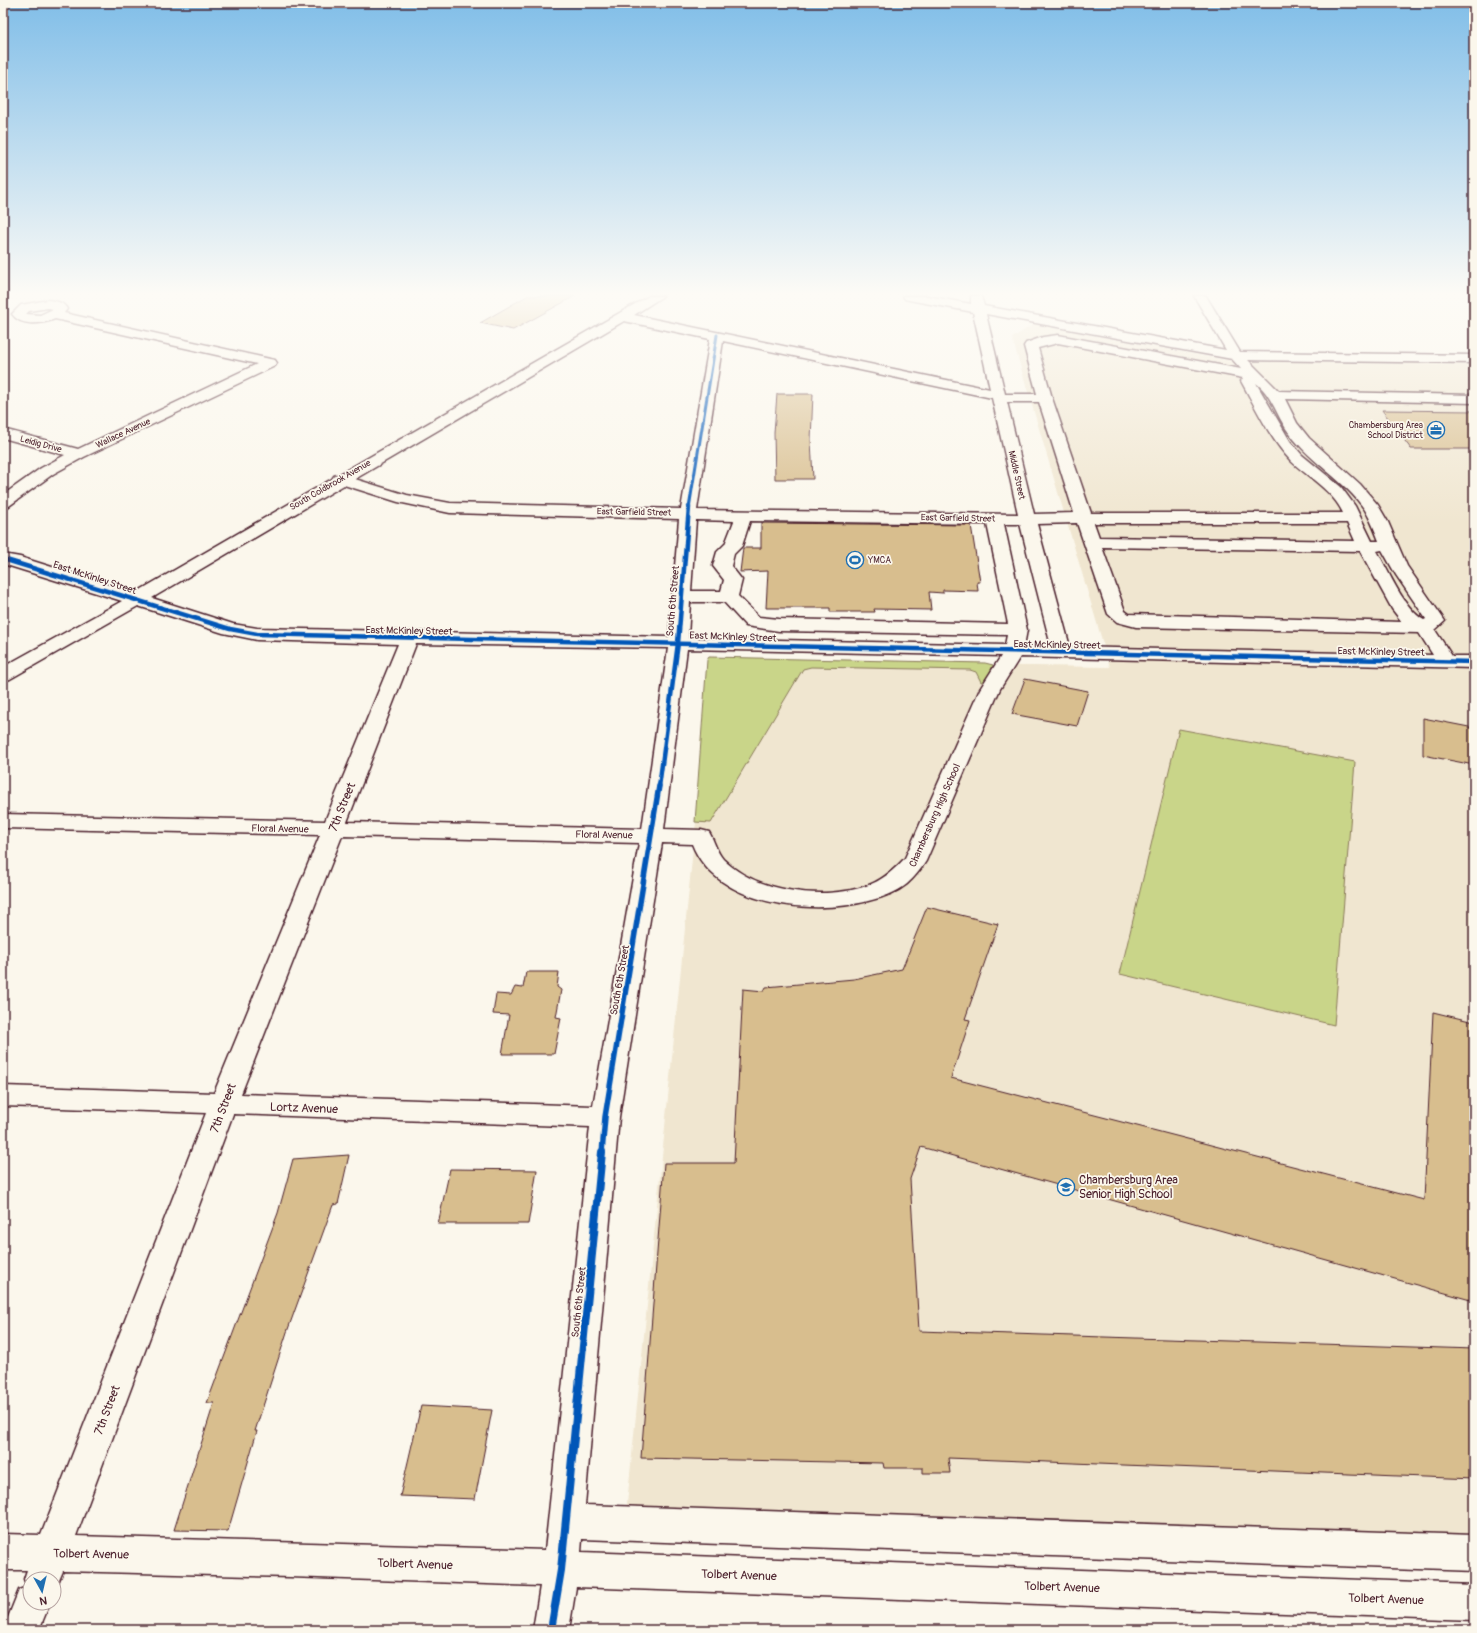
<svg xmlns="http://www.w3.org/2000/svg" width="1477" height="1633" viewBox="0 0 1477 1633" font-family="Pangolin,sans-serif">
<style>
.built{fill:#f0e6d0}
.green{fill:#c9d589;stroke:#8a7a5a}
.building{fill:#d8be8e;stroke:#4a1f2b}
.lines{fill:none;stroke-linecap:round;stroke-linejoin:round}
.minor-casing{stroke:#4a1f2b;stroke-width:3}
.minor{fill:#fbf7ec;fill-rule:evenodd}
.cycleway-far3-casing{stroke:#fbf7ec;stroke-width:4.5}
.cycleway-far2-casing{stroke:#fbf7ec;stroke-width:6}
.cycleway-far1-casing{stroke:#fbf7ec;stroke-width:8}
.cycleway-casing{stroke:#fbf7ec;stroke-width:10}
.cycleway-far3{stroke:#0057b8;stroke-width:3}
.cycleway-far2{stroke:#0057b8;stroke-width:4.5}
.cycleway-far1{stroke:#0057b8;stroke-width:5.5}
.cycleway{stroke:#0057b8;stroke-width:8}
.labels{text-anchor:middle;stroke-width:3.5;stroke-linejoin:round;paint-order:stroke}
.far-poi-label{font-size:9px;fill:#4a1f2b;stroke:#fbf7ec;text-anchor:end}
.far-street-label{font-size:9px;fill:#4a1f2b;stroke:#fbf7ec}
.street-label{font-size:10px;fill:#4a1f2b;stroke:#fbf7ec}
.near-street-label{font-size:12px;fill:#4a1f2b;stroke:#fbf7ec}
.near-poi-label{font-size:12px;fill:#4a1f2b;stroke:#fbf7ec;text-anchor:start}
</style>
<rect width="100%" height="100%" fill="#fbf7ec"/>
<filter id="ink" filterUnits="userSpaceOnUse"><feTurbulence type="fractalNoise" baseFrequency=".025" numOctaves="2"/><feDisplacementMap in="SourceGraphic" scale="8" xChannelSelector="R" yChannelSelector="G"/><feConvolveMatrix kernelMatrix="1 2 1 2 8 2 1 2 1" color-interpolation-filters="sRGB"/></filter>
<g filter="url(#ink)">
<!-- built -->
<path class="built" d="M1034 324 1231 361 1474 365V1563L625 1524 693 849 714 662 1110 667 1012 338Z"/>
<!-- green -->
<g class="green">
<path d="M709 657 985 663 993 665 987 680 981 682 976 672 970 670 811 667 803 669 711 823 695 822 707 660Z"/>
<path d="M1179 729 1355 762 1334 1025 1120 974Z"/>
</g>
<!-- building -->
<g class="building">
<path d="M527 296H575L513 330 480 323Z"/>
<path d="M777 394H813L811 440 813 479H775L774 433Z"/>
<path d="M1382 410 1474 411V449H1411Z"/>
<path d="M761 523 971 525 980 582H977L978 591 943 590V593L929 592 931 610 874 609 875 612H830V608H766L768 571 740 572 743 548H761Z"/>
<path d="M1025 679 1088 691 1077 726 1012 714Z"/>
<path d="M1423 718 1474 728V765L1423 755Z"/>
<path d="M927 907 998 924 965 1019 970 1020 951 1078 1424 1200 1433 1012 1474 1022V1301L921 1147 910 1179 919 1331 1474 1349V1479L948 1458 950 1473H923V1468H884L883 1463 641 1458 664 1163H734L743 989 764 991 766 987 854 979 902 969Z"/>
<path d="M526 972H559L557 987 561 990 556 1017 561 1018 554 1054H502L509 1015 493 1014 496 994 511 995 515 987 523 988Z"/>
<path d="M349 1155 338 1204 333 1205 287 1332 255 1431H257L228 1531 174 1530 214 1403H207L278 1213 293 1159Z"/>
<path d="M450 1169 537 1170 528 1224H438Z"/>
<path d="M421 1406 492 1410 475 1499 400 1496Z"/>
</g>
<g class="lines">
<defs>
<g id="minor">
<path d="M649 296H663L634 315 990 389 973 312 909 300 905 299 903 296H927L971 304V296H981L984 306 1226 350 1194 296H1206L1240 352 1474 355V363L1248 360 1279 391 1474 395V403L1285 399 1297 423 1309 438 1360 484 1378 505 1388 522 1407 566 1445 621 1435 630 1452 656H1474V668L1020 657 1000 689 926 861C921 869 914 878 907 884 896 893 881 898 868 901 812 916 716 906 692 844L662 843 619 1117 585 1505 1474 1535V1571L582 1539 581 1552 1474 1584V1620L576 1587 569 1630H533L540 1586 290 1577 63 1571 54 1592V1579H30V1603H50L39 1630H3L19 1590 27 1587 24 1579 27 1570H3V1534L41 1535 206 1113 3 1106V1086L214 1093 320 835 3 828V814L325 821 398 644 257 640 223 633 138 606 10 679 3 681V667L122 601 3 564V554L20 557 135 593 332 479 334 476 340 474ZM986 314 1232 359 1241 369 1058 335 1043 337 1026 343 1024 346 1037 394H1005ZM624 321 710 339 681 509 450 503 407 495 355 479ZM723 341 992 398 1018 514 697 510ZM1058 343 1243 378 1241 381C1256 408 1270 439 1291 461 1309 478 1332 490 1343 513H1091L1052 398 1038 348ZM1256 383C1273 396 1277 418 1290 434 1311 463 1345 480 1365 510 1371 520 1375 531 1379 541H1372L1355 506 1341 487 1302 455 1290 441ZM1007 402H1039L1074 513 1034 514ZM344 485 398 502 450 513 679 519 669 637 257 628 233 624 152 598ZM696 520 734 521 725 544 717 552 713 566 724 580 721 591H691ZM750 521 987 524 1008 624 779 619 759 617 738 596 742 580 731 566 734 554 742 546ZM1077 523 1108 614 1117 622 1136 627 1419 633 1433 655 1070 647 1037 524ZM1094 523H1347L1355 541 1099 537ZM1004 524H1020L1051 646H1024L1027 630ZM1102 547 1360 551 1392 609 1402 622 1129 614 1125 611ZM1382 550 1396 575 1426 619 1424 620C1404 609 1389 572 1377 551ZM690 602H724L746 626 779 631 1007 635 1005 645 688 638ZM416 644 668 648 642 829 347 822ZM687 649 1001 656 980 689 905 858C894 870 882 881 866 886 824 901 755 892 723 859 716 851 714 840 709 832L701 830 664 829ZM342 836 639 843 593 1106 241 1094ZM233 1114 590 1127 545 1550 76 1536Z"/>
<path d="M48 300C56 301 63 302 67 309L64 313 270 359 275 360 277 363 275 366 84 457 53 474 9 506 3 508V495L41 468 65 455 3 438V429L78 449 257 364 55 319C41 324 21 327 12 314L21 305ZM48 308 53 309 40 315 26 314 29 311Z"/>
</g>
</defs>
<!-- minor casing -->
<use href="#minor" class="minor-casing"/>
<!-- minor -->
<use href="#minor" class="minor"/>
<defs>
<path id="cycleway-far3" d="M689 508 717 335"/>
<g id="cycleway-far2">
<path d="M3 559 230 629 257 634 1474 662"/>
<path d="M659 787 678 643 689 507"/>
</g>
<path id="cycleway-far1" d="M602 1153 605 1117 659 786"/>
<path id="cycleway" d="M551 1630 561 1570 602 1152"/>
</defs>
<!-- cycleway-far3 casing -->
<use href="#cycleway-far3" class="cycleway-far3-casing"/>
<!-- cycleway-far2 casing -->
<use href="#cycleway-far2" class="cycleway-far2-casing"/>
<!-- cycleway-far1 casing -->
<use href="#cycleway-far1" class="cycleway-far1-casing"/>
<!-- cycleway casing -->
<use href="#cycleway" class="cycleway-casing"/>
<!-- cycleway-far3 -->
<use href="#cycleway-far3" class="cycleway-far3"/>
<!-- cycleway-far2 -->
<use href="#cycleway-far2" class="cycleway-far2"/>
<!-- cycleway-far1 -->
<use href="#cycleway-far1" class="cycleway-far1"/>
<!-- cycleway -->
<use href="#cycleway" class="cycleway"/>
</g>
</g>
<!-- sky -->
<linearGradient id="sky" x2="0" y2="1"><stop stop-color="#81bee8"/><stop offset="0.56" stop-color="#fdfbf6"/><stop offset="1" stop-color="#fdfbf6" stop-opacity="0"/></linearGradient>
<rect width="1477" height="524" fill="url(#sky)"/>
<!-- icons -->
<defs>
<symbol id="office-ring" viewBox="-11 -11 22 22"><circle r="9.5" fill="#fbf7ec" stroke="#1f6fb2" stroke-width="1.5"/><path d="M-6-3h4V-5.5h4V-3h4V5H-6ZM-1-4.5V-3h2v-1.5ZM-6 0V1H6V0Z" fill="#1f6fb2"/></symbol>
<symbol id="stadium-ring" viewBox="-11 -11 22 22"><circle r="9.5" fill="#fbf7ec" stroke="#1f6fb2" stroke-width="1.5"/><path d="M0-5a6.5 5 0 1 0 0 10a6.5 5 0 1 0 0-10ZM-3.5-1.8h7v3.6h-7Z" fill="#1f6fb2"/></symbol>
<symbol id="school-ring" viewBox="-11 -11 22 22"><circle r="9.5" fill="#fbf7ec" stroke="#1f6fb2" stroke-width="1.5"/><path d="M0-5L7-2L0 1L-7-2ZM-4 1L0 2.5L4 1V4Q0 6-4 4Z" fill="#1f6fb2"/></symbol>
</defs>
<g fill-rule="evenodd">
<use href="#office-ring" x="1426" y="420" width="20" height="20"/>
<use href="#stadium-ring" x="845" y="550" width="20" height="20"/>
<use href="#school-ring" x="1056" y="1177" width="20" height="20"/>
</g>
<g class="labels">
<!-- far-poi labels -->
<g class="far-poi-label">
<text x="1423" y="428">Chambersburg Area<tspan x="1423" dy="10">School District</tspan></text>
<text x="868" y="563" text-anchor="start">YMCA</text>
</g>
<!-- far-street labels -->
<g class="far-street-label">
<text transform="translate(123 433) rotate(-25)" y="3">Wallace Avenue</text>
<text transform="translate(41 444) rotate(15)" y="3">Leidig Drive</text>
<text transform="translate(1017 475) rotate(77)" y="3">Middle Street</text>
<text transform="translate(330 485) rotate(-30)" y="3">South Coldbrook Avenue</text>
<text transform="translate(634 512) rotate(1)" y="3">East Garfield Street</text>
<text transform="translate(958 518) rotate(1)" y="3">East Garfield Street</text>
</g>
<!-- street labels -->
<g class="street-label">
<text transform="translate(95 577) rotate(18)" y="4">East McKinley Street</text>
<text transform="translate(672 601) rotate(-85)" y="4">South 6th Street</text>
<text transform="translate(409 630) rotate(1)" y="4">East McKinley Street</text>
<text transform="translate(733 636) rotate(2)" y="4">East McKinley Street</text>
<text transform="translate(1057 644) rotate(1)" y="4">East McKinley Street</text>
<text transform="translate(1381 651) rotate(1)" y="4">East McKinley Street</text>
<text transform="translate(934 815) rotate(-66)" y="4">Chambersburg High School</text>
<text transform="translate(280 828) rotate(1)" y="4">Floral Avenue</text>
<text transform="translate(604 834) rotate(1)" y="4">Floral Avenue</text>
<text transform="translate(619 980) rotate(-80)" y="4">South 6th Street</text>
<text transform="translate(578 1302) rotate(-84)" y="4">South 6th Street</text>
</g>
<!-- near-street labels -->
<g class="near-street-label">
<text transform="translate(342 807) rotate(-68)" y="4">7th Street</text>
<text transform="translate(223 1108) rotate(-69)" y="4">7th Street</text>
<text transform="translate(304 1108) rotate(2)" y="4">Lortz Avenue</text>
<text transform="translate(107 1410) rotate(-69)" y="4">7th Street</text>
<text transform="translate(91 1554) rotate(1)" y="4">Tolbert Avenue</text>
<text transform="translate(415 1564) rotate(2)" y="4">Tolbert Avenue</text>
<text transform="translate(739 1575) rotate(2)" y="4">Tolbert Avenue</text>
<text transform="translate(1062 1587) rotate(2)" y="4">Tolbert Avenue</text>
<text transform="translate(1386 1599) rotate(2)" y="4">Tolbert Avenue</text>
</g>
<!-- near-poi labels -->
<g class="near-poi-label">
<text x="1079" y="1184">Chambersburg Area<tspan x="1079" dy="14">Senior High School</tspan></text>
</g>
</g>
<!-- margin -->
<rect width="1477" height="1633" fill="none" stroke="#fbf7ec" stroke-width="16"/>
<rect x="8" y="8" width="1461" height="1617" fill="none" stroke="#4a1f2b" stroke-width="1.5" filter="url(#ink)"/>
<!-- north arrow -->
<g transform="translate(42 1591) rotate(172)"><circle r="19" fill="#fbf7ec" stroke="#b4a19f"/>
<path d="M0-3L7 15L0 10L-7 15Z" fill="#1f6fb2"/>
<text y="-6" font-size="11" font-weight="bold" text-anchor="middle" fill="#4a1f2b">N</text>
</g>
</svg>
